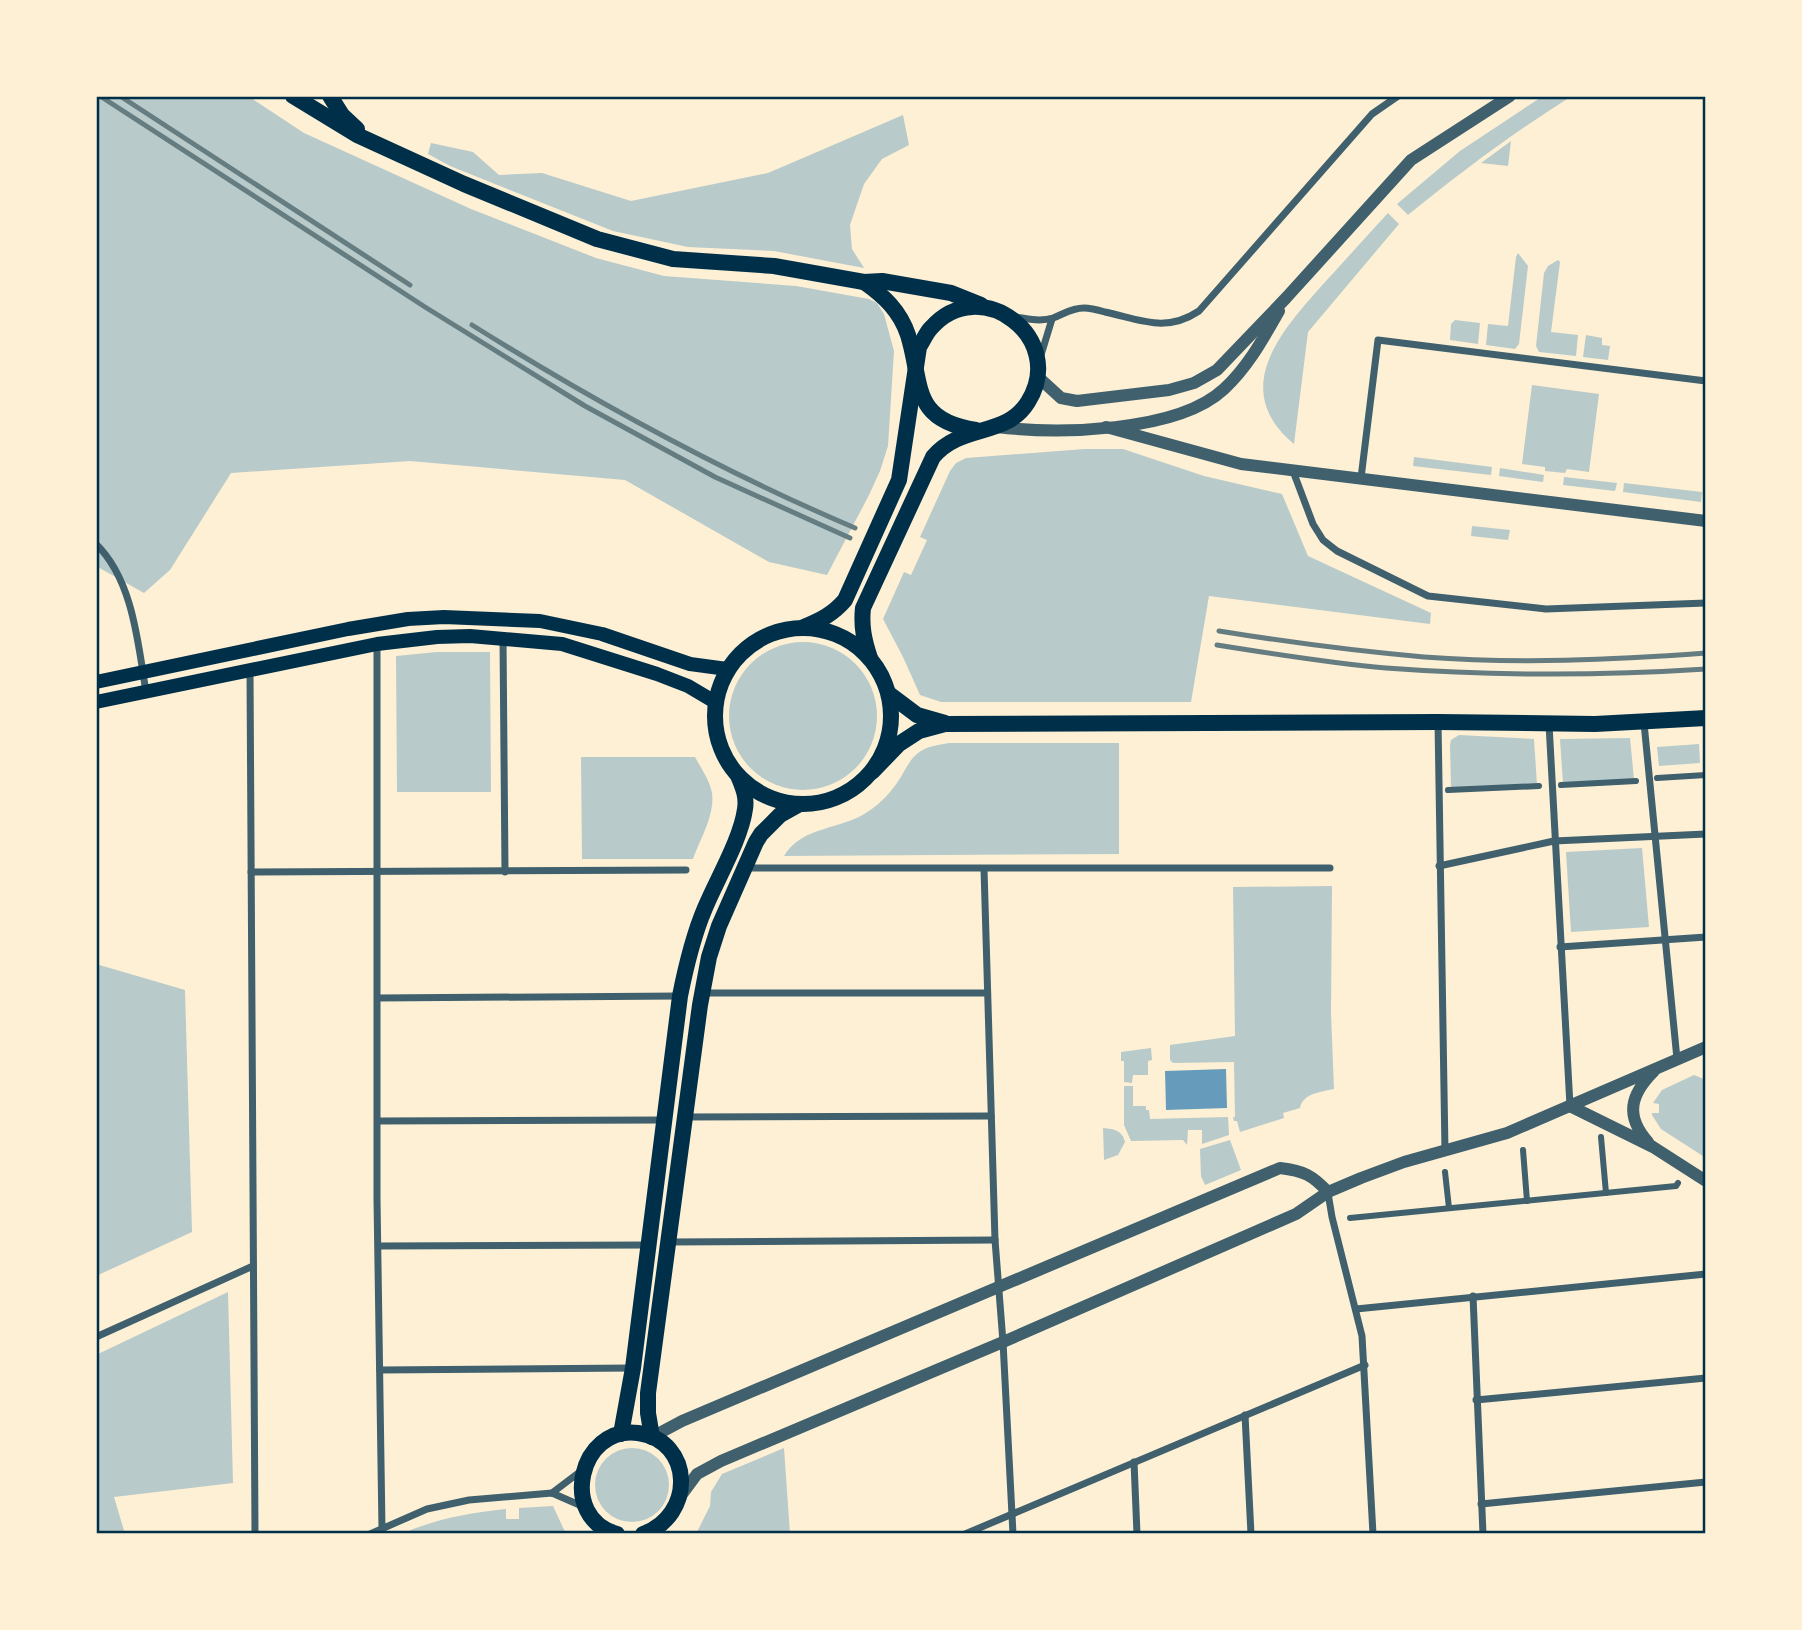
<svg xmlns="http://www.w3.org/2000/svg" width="1802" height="1630" viewBox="0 0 1802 1630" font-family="'Crimson Pro',serif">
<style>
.green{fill:#b9caca}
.water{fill:#669bbc}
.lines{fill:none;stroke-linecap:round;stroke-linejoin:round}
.pedestrian{stroke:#3f606c;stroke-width:6}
.minor{stroke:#3f606c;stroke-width:7}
.tertiary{stroke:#3f606c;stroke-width:12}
.secondary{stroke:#003049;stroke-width:14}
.primary{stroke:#003049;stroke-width:16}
.rail{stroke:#657d81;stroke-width:5}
.neatline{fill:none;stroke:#003049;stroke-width:2.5}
</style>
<rect width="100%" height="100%" fill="#fdf0d5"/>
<!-- green -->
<g class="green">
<path d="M96 96H248L304 133 471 209 596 258 664 276 796 286 869 299 877 303 884 314 894 351 888 446 880 471 869 495 827 575 769 562 625 480 410 461 231 473 170 570 144 593 96 566Z"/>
<path d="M1543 96H1572C1514 132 1461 172 1408 215L1397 204 1460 151Z"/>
<path d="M903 115 909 145 882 159 864 184 850 225 852 249 864 268 774 251 688 247 613 231 450 166 428 154 431 143 473 152 499 175 542 173 631 201 768 173Z"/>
<path d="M1511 141 1508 166 1481 163Z"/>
<path d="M1388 213 1399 224 1308 332 1294 444C1227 388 1284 328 1326 281 1347 258 1367 236 1388 213Z"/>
<path d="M1518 253 1528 266 1519 344 1515 349 1486 345 1488 324 1508 326 1516 257Z"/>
<path d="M1558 260 1560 262 1551 332 1578 335 1576 356 1539 352 1536 346 1544 273 1548 266Z"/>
<path d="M1455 320 1480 323 1478 344 1450 340 1451 324Z"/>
<path d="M1586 335 1602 338V345L1610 346 1608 360 1583 357Z"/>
<path d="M1532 385 1599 394 1589 472 1567 469 1565 473 1545 471V467L1522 464Z"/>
<path d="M1085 449H1123L1204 476 1282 494 1308 556 1431 613 1430 624 1209 596 1191 702H941L920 695 903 657 883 619 904 572 911 575 927 540 920 537 950 471 956 463 966 458Z"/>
<path d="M1414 457 1492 467 1491 475 1413 466Z"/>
<path d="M1500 468 1544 475 1543 482 1499 476Z"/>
<path d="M1564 477 1617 483 1615 491 1563 485Z"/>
<path d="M1624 483 1702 492 1701 502 1623 492Z"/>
<path d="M1472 526 1510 530 1508 540 1471 536Z"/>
<circle cx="803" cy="716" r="74"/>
<path d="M437 652H490L491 792H397L396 656Z"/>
<path d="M1459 735 1534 739 1537 785 1451 788 1450 745 1451 740Z"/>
<path d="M1630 738 1634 779 1563 784 1560 739Z"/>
<path d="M949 743H1119V854L784 856C803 825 840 831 869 811 881 803 891 792 899 780 905 771 909 760 918 753 927 746 938 745 949 743Z"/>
<path d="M1699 744 1700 763 1659 766 1657 747Z"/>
<path d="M581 757H695C701 768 710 781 712 793 715 815 700 839 693 859H582Z"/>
<path d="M1642 848 1649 927 1571 932 1566 852Z"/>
<path d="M1332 886 1331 1013 1334 1089C1321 1092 1303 1093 1300 1108L1283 1113 1284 1118 1240 1132 1237 1121H1234L1233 1117H1235L1234 1062 1173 1063 1170 1060V1045L1235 1036 1233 887Z"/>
<path d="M96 964 185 990 192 1232 96 1276Z"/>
<path d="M1151 1048 1152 1060 1148 1061V1075H1133L1132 1083 1124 1082V1061H1121V1052Z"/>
<path d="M1694 1075 1706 1080V1158L1661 1129 1652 1115V1113H1659V1104L1653 1103 1662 1090Z"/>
<path d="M1124 1086H1133V1106H1146V1110H1149L1150 1119 1228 1117 1229 1135 1202 1144V1130H1188L1187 1145 1183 1140 1131 1141 1124 1125Z"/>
<path d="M1103 1128C1114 1129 1122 1130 1125 1142L1118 1155 1104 1160Z"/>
<path d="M1230 1140 1241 1170 1205 1185 1201 1176 1200 1149Z"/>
<path d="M228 1292 233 1483 114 1497 125 1534H96V1355Z"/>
<path d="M784 1448 790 1534H696L710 1506 711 1492 722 1474Z"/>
<circle cx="632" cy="1485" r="37"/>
<path d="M553 1506 566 1534H401C436 1519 468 1513 506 1509V1519H519V1508Z"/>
</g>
<!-- water -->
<path class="water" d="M1226 1069 1227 1108 1166 1110 1165 1071Z"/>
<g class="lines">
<!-- pedestrian -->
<g class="pedestrian">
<path d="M1657 778 1706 775"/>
<path d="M1561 785 1636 781"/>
<path d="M1448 790 1539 786"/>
<path d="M1601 1137 1606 1193"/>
<path d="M1523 1150 1527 1201"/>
<path d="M1445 1172 1449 1208"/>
<path d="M1350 1218 1676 1186 1678 1183"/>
</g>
<!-- minor -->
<g class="minor">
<path d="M1015 317C1027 319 1041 322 1053 318 1064 314 1071 308 1084 308 1091 308 1098 310 1105 312 1141 320 1166 333 1199 311L1372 114 1398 96"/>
<path d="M1041 355 1052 319"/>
<path d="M1293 471 1313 524 1323 540 1337 551 1428 596 1546 609 1706 603"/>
<path d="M1361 478 1378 340 1706 381"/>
<path d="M96 544C133 580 138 643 146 692"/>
<path d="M503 638 505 872"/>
<path d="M377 644V1199L382 1529"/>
<path d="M250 671 255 1534"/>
<path d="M1438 722 1445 1151"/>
<path d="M1644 723 1677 1059"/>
<path d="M1549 724 1570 1106"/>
<path d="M1439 866 1554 841 1706 834"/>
<path d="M745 868H1330"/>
<path d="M984 869 995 1240 1003 1342 1013 1534"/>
<path d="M251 872 686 870"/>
<path d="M1560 947 1706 937"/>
<path d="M702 993H987"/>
<path d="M378 998 679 996"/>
<path d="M685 1117 991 1116"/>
<path d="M378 1121 664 1120"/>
<path d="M1328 1193 1332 1217 1362 1336 1373 1534"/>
<path d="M669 1242 995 1240"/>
<path d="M379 1246 648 1245"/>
<path d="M1473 1296 1483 1534"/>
<path d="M1356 1309 1706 1274"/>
<path d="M96 1337 253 1266"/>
<path d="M380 1370 633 1368"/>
<path d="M1476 1400 1706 1378"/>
<path d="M1245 1415 1251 1534"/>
<path d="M1134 1462 1137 1534"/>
<path d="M552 1493 581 1471"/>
<path d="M1481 1504 1706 1482"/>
<path d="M370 1534 427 1509 469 1500 552 1493 584 1507"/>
<path d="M965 1534 1365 1365"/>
</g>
<!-- tertiary -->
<g class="tertiary">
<path d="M1037 376 1061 398 1077 401 1169 390 1194 383 1217 370 1286 298 1411 160 1510 96"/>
<path d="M997 427C1057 434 1177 433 1224 389 1248 367 1263 339 1279 311"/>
<path d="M1106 427 1241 464 1706 521"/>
<path d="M1570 1106 1653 1147 1706 1181"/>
<path d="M1648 1142C1625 1116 1630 1095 1654 1071"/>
<path d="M652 1437 682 1421 1280 1168C1304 1171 1312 1175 1328 1192"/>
<path d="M680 1497 697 1474 721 1461 1003 1342 1296 1214 1328 1192 1361 1178 1404 1162 1507 1133 1706 1047"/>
</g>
<!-- secondary -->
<g class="secondary">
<path d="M96 682 348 629 408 619 444 617 540 621 602 634 690 664 727 669"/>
<path d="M96 702 377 644 437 637 470 636 562 644 657 674 688 686 715 702"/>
</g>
<!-- primary -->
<g class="primary">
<path d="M293 96 357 135 464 184 597 239 673 259 774 266 864 282 882 281 951 293 981 305"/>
<path d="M330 96 342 115 357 129"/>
<path d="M864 282C884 296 900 311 908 335 923 383 910 420 976 430"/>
<path d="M804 627C821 620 833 614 845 600L899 480 919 347C923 341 926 333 931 328 980 272 1068 338 1028 402 1006 438 962 423 933 457L863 608C861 626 864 640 870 658"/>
<circle cx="803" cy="716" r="88"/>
<path d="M889 694 917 715 945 723"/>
<path d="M872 772 899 744 919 731 945 724 1438 722 1595 724 1706 718"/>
<path d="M621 1434 633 1368 680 996C686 966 693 936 705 908 717 879 741 839 745 809 747 797 743 788 739 778"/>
<path d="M652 1437 648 1413V1393L700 1005 709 957 719 926 756 842 761 834 780 815 798 805"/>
<path d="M617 1534C558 1518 579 1425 638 1433 694 1441 695 1516 643 1534"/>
</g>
<!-- rail -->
<g class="rail">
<path d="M100 96 425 307 585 406 715 477 850 538"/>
<path d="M120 96 410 285"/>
<path d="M472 325C595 402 721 471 855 528"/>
<path d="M1219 631C1287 642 1355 651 1424 657 1518 664 1612 660 1706 653"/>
<path d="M1217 645C1273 654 1329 663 1386 668 1493 676 1599 676 1706 669"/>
</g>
</g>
<!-- border -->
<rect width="1802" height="1630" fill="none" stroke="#fdf0d5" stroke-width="196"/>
<rect x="98" y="98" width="1606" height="1434" class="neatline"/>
</svg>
